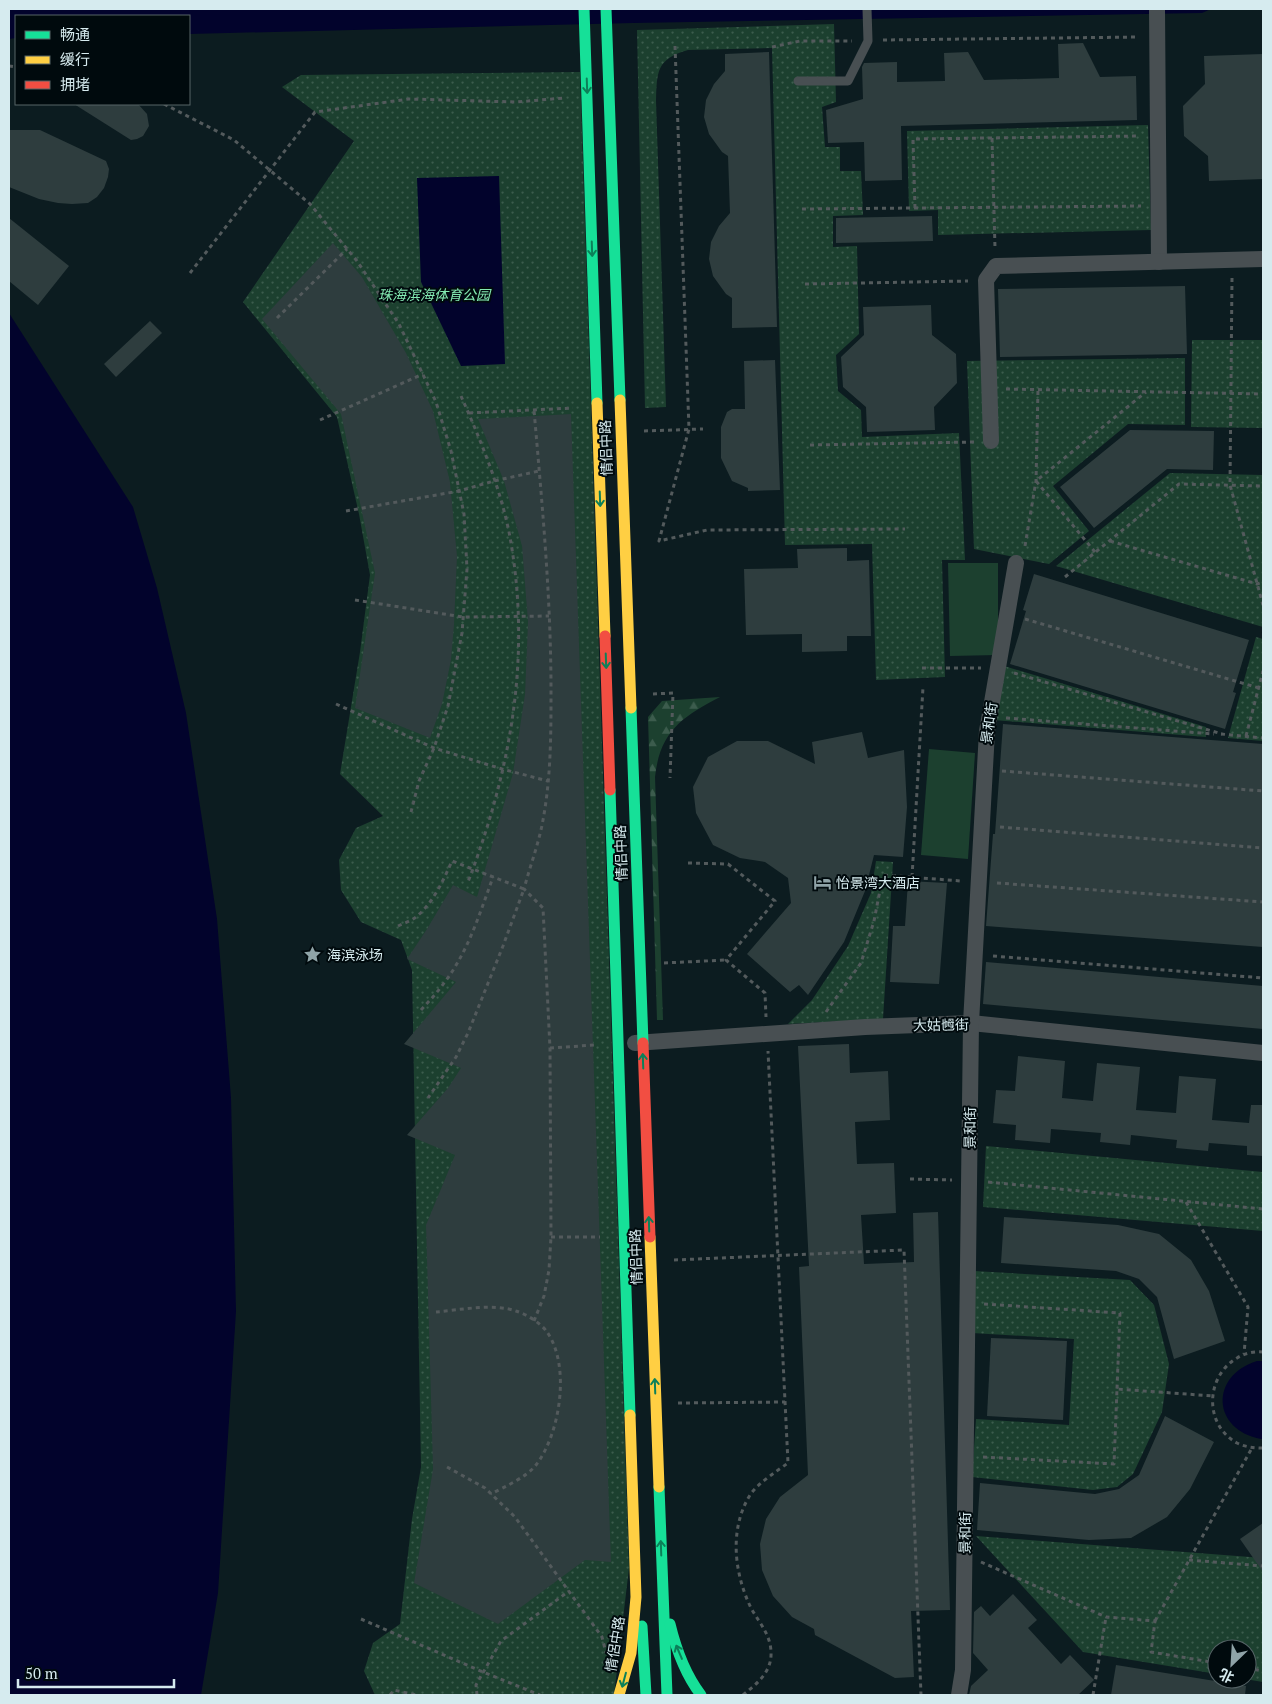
<svg xmlns="http://www.w3.org/2000/svg" width="1272" height="1704" viewBox="0 0 1272 1704" font-family="'PT Serif','Noto Sans SC',serif">
<style>
.grass{fill:url(#grass-dots)}
.forest{fill:url(#forest-firs)}
.pitch{fill:#1c402f}
.water{fill:#02032c}
.building{fill:#2e3d3e}
.lines{fill:none;stroke-linecap:round;stroke-linejoin:round}
.path{stroke:#535a5c;stroke-width:3;stroke-dasharray:4 4;stroke-linecap:butt}
.lane{stroke:#484f52;stroke-width:9}
.street{stroke:#484f52;stroke-width:16}
.fast{stroke:#16e098;stroke-width:11}
.slow{stroke:#ffcf43;stroke-width:11}
.jam{stroke:#f24e42;stroke-width:11}
.oneway{stroke:#0c8059}
.labels{text-anchor:middle;stroke-width:4;stroke-linejoin:round;paint-order:stroke}
.park-label{font-size:14px;font-style:italic;fill:#84eab3;stroke:#000a0d}
.street-label{font-size:14px;fill:#d6ebef;stroke:#000a0d}
.poi-label{font-size:14px;fill:#d6ebef;stroke:#000a0d;text-anchor:start}
</style>
<defs>
<pattern id="grass-dots" width="8" height="8" patternUnits="userSpaceOnUse" patternTransform="scale(1.25)"><rect width="8" height="8" fill="#1c402f"/><path d="M2 2h.1M6 6h.1" fill="none" stroke="#3c5c4d" stroke-width="1.8" stroke-linecap="round"/></pattern>
<pattern id="forest-firs" width="22" height="20" patternUnits="userSpaceOnUse" patternTransform="scale(1.25)"><rect width="22" height="20" fill="#1c402f"/><path d="M5 1l3.5 6h-7zM16 11l3.5 6h-7z" fill="#3c5c4d"/></pattern>
</defs>
<rect width="100%" height="100%" fill="#0c1c20"/>
<!-- grass -->
<g class="grass">
<path d="M834 24 836 102 822 107 825 147H840V171H861L863 215 833 216V247L857 246 859 334 836 355 838 391 861 410 862 437 959 433 965 560H942L945 677 876 680 872 544 785 545 772 48 688 50C656 59 657 72 656 101L666 407 645 408 637 30Z"/>
<path d="M580 72 629 1568 614 1695H375L364 1671 373 1643 400 1624 412 1519 421 1467 412 970 401 940 361 922 341 890 339 860 356 828 383 816 340 774 360 652 370 575 359 514 337 417 243 302 354 141 282 87 301 75Z"/>
<path d="M1148 125 1151 230 938 235V210L909 211 907 131Z"/>
<path d="M1192 340H1263V428L1191 427Z"/>
<path d="M1185 358V425L1128 424 1053 486 1089 531 1049 564 974 549 967 361Z"/>
<path d="M1170 473 1263 475V627L1056 566Z"/>
<path d="M1256 637 1263 639V741L1228 738Z"/>
<path d="M1004 666 1206 727V737L994 720Z"/>
<path d="M876 861 893 862 883 1019 788 1024 812 1000 848 946 871 893Z"/>
<path d="M986 1146 1263 1172V1231L983 1207Z"/>
<path d="M974 1271 1130 1280 1154 1305 1169 1364 1162 1412 1133 1474 1117 1487 1093 1490 972 1477 976 1419 1069 1425 1074 1339 972 1333Z"/>
<path d="M976 1536 1263 1558V1682L1245 1679H1247V1649H1217V1674L1083 1652Z"/>
</g>
<!-- forest -->
<path class="forest" d="M720 697C682 717 660 731 655 777L663 1020H657L648 717 662 701Z"/>
<!-- pitch -->
<g class="pitch">
<path d="M948 563H998V655L950 656Z"/>
<path d="M929 749 975 753 968 859 921 855Z"/>
</g>
<!-- water -->
<g class="water">
<path d="M9 9H1211L1202 13 633 23 189 34V16H16V38L9 39Z"/>
<path d="M499 176 505 364 461 366 421 282 417 178Z"/>
<path d="M9 313 133 507 157 588 186 713 217 919 231 1098 236 1311 218 1593 201 1695H9Z"/>
<path d="M1257 1361H1263V1439H1261C1212 1430 1209 1376 1257 1361Z"/>
</g>
<!-- building -->
<g class="building">
<path d="M1083 43 1100 77 1136 76 1137 120 901 126 902 180 865 181 864 142 828 143 826 110 863 99 862 67 864 63 897 62V82L945 81 944 53 968 52 984 80 1059 78 1058 44Z"/>
<path d="M769 52 777 327 732 328V298L726 294 713 276 709 259 711 242 719 226 730 213 728 156 722 152 709 134 704 117 706 100 714 84 725 71V54Z"/>
<path d="M1263 54V179L1209 181 1208 156 1184 136 1183 106 1205 84 1204 56Z"/>
<path d="M74 104H138L147 114 149 126 143 136 137 139 131 140Z"/>
<path d="M9 130H40L106 161 109 169 108 177 104 188 97 197 88 203 72 204 58 203 39 199 9 187Z"/>
<path d="M932 216 933 241 836 243V218Z"/>
<path d="M9 218 69 266 38 305 9 281Z"/>
<path d="M333 243 362 277 406 353 433 411 450 482 457 556 454 625 451 660 442 704 430 738 355 708 375 573 341 414 262 319Z"/>
<path d="M1185 286 1187 354 1000 357 998 289Z"/>
<path d="M931 305 932 335 956 354 957 383 934 407 935 430 867 432 866 407 843 387 841 357 864 335 863 307Z"/>
<path d="M150 321 162 333 116 377 104 364Z"/>
<path d="M775 360 780 490 748 491V488L732 481 721 458V427L727 412 732 409H745L744 361Z"/>
<path d="M571 414 611 1562 585 1560 498 1624 414 1583 433 1469 426 1225 455 1155 407 1135 448 1088 461 1068 404 1044 456 982 407 959 427 929 453 885 477 897 513 773 525 694 528 622 522 546 504 481 478 419Z"/>
<path d="M1130 430 1214 431 1213 470 1167 469 1094 528 1060 487Z"/>
<path d="M847 548V561L869 560 871 636H847V651L802 652V634L746 635 744 569 798 568 797 549Z"/>
<path d="M1034 574 1249 640 1233 692 1236 693 1225 729 1010 664 1026 611 1023 610Z"/>
<path d="M1003 724 1263 744V947L986 926 993 834H995Z"/>
<path d="M862 732 868 758 904 750 907 807 903 857 874 855 865 891 844 942 808 995 799 985 790 992 747 954 791 903 788 878 765 862 740 858 713 845 696 813 693 787 708 757 737 741H768L815 764 812 742Z"/>
<path d="M908 881 947 883 939 984 890 982 893 926H905Z"/>
<path d="M986 962 1263 986V1029L983 1004Z"/>
<path d="M849 1044 850 1073 888 1071 890 1120 855 1122 857 1164 894 1163 896 1213 861 1215 864 1264 914 1262 913 1213 938 1212 950 1610 911 1611 914 1677 895 1678 815 1635 814 1629 792 1617 773 1596 762 1570 760 1544 766 1519 780 1497 808 1475 799 1267 809 1266 798 1046Z"/>
<path d="M1018 1056 1065 1061 1062 1098 1093 1101 1097 1063 1140 1067 1136 1110 1176 1113 1179 1076 1216 1079 1212 1120 1249 1123 1251 1105H1263V1156L1247 1155V1146L1209 1143 1208 1151 1176 1148 1177 1140 1131 1135 1130 1145 1100 1142 1101 1133 1051 1129 1050 1143 1015 1140 1016 1125 993 1123 996 1090 1015 1091Z"/>
<path d="M1004 1217 1118 1225 1159 1234 1191 1260 1209 1291 1225 1341 1174 1359 1157 1297 1139 1279 1116 1271 1001 1263Z"/>
<path d="M991 1338 1067 1341 1063 1420 987 1416Z"/>
<path d="M1165 1416 1214 1442 1190 1489 1167 1517 1131 1538 1089 1540 977 1530 980 1483 1095 1494 1119 1489 1139 1475Z"/>
<path d="M1263 1523V1572L1240 1539Z"/>
<path d="M1013 1594 1037 1620 1028 1628 1061 1664 1070 1655 1094 1680 1078 1695H969L971 1686 988 1670 973 1653 974 1612 981 1606 990 1616Z"/>
<path d="M1116 1665 1246 1686 1245 1695H1111Z"/>
</g>
<g class="lines">
<!-- path -->
<g class="path">
<path d="M883 40 1139 37"/>
<path d="M675 46 689 429 659 541 707 530 905 529"/>
<path d="M772 47 800 41H852"/>
<path d="M9 66 16 67"/>
<path d="M164 104 234 140 310 204 357 261 399 324 436 402 451 451 464 514 467 569 462 633 448 706 434 748 419 781 411 812"/>
<path d="M992 138 995 248"/>
<path d="M915 208 913 139 1140 136"/>
<path d="M802 209 1141 206"/>
<path d="M190 273 315 112 409 99 516 102 564 98"/>
<path d="M1232 278 1230 485 1263 605"/>
<path d="M805 284 968 281"/>
<path d="M277 318 347 249"/>
<path d="M1006 389 1263 394"/>
<path d="M461 396C481 441 503 494 511 543 531 661 510 772 468 882"/>
<path d="M469 413 573 408"/>
<path d="M320 420 423 374"/>
<path d="M644 431 703 429"/>
<path d="M810 445 974 442"/>
<path d="M346 511 459 491 494 481 539 471"/>
<path d="M1110 541 1257 584 1263 582"/>
<path d="M1025 546 1036 481 1038 389"/>
<path d="M1095 552 1036 481 1146 392"/>
<path d="M1065 577 1179 484 1263 486"/>
<path d="M355 600 463 617 549 616"/>
<path d="M1025 619 1259 688 1263 687"/>
<path d="M922 668H981"/>
<path d="M1014 673 1222 734"/>
<path d="M653 694 673 693 670 778"/>
<path d="M336 704 434 748 502 769 548 781"/>
<path d="M1006 718 1214 734"/>
<path d="M1221 734 1263 738"/>
<path d="M1246 736 1263 671"/>
<path d="M1002 771 1263 791"/>
<path d="M1000 827 1263 848"/>
<path d="M688 863 728 864 775 901 726 960 765 993 766 1017"/>
<path d="M912 877 923 687"/>
<path d="M997 883 1263 902"/>
<path d="M398 926C404 923 411 921 416 917 433 903 443 881 452 861L524 889 503 946 468 1033 456 1057 428 1098"/>
<path d="M993 956 1263 978"/>
<path d="M664 963 726 960"/>
<path d="M421 1010C429 1001 437 993 444 983 468 952 480 913 493 877"/>
<path d="M826 1012 861 963 874 921 883 875 961 881"/>
<path d="M550 1048 595 1045"/>
<path d="M910 1179 952 1180"/>
<path d="M988 1182 1263 1209"/>
<path d="M1186 1202 1248 1307 1244 1354"/>
<path d="M551 1237H600"/>
<path d="M674 1260 904 1250 921 1695"/>
<path d="M984 1304 1120 1313 1117 1389"/>
<path d="M436 1312C460 1310 493 1303 516 1311 526 1314 541 1323 547 1332 571 1366 560 1434 536 1465 527 1477 504 1487 491 1494"/>
<path d="M534 1321 544 1296 549 1270 551 1237 550 1048 543 908 524 889C530 866 539 843 543 820 551 777 551 734 551 691 551 597 542 503 534 410"/>
<path d="M1263 1352C1255 1351 1245 1353 1237 1358 1206 1376 1203 1424 1237 1443 1245 1447 1254 1448 1263 1448"/>
<path d="M678 1403 785 1402"/>
<path d="M983 1457 1114 1464 1117 1389 1213 1396"/>
<path d="M447 1467 485 1488 515 1517 602 1637 606 1653"/>
<path d="M1189 1560 1263 1566"/>
<path d="M981 1562 1106 1617 1155 1621 1151 1652 1217 1663"/>
<path d="M361 1619 483 1672 540 1695"/>
<path d="M1155 1621 1252 1448"/>
<path d="M1247 1668 1263 1671"/>
<path d="M390 1695 394 1690 416 1695"/>
<path d="M477 1695 476 1685 501 1641 569 1591"/>
<path d="M743 1695C755 1685 770 1674 771 1656 772 1636 760 1624 751 1608 734 1573 729 1529 750 1495 758 1483 777 1471 788 1463L768 1051"/>
<path d="M1093 1695 1106 1617"/>
</g>
<!-- lane -->
<path class="lane" d="M798 81H848L868 41 867 9"/>
<!-- street -->
<g class="street">
<path d="M1157 9 1159 262"/>
<path d="M991 441 986 280 996 266 1263 259"/>
<path d="M635 1043 865 1027 971 1023 1263 1053"/>
<path d="M959 1695 963 1670 971 1023 987 731 1016 563"/>
</g>
<!-- fast -->
<g class="fast">
<path d="M584 9 597 403"/>
<path d="M606 9 620 400"/>
<path d="M631 708 643 1043"/>
<path d="M610 790 630 1415"/>
<path d="M659 1487 667 1695"/>
<path d="M670 1624C676 1649 685 1674 701 1695"/>
<path d="M642 1626 646 1695"/>
</g>
<!-- slow -->
<g class="slow">
<path d="M620 400 631 708"/>
<path d="M597 403 605 636"/>
<path d="M650 1237 659 1487"/>
<path d="M619 1695 631 1653 636 1597 630 1415"/>
</g>
<!-- jam -->
<g class="jam">
<path d="M605 636 610 790"/>
<path d="M643 1043 650 1237"/>
</g>
</g>
<!-- one-way arrows -->
<defs><path id="oneway-shaft" d="M-6 0H5M1.5-3L5.5 0L1.5 3" fill="none" stroke-width="1.6" stroke-linecap="round" stroke-linejoin="round" transform="scale(1.25)"/></defs>
<g class="oneway">
<use href="#oneway-shaft" transform="translate(587 86) rotate(88)"/>
<use href="#oneway-shaft" transform="translate(592 249) rotate(88)"/>
<use href="#oneway-shaft" transform="translate(600 499) rotate(88)"/>
<use href="#oneway-shaft" transform="translate(606 661) rotate(88)"/>
<use href="#oneway-shaft" transform="translate(643 1061) rotate(-92)"/>
<use href="#oneway-shaft" transform="translate(649 1224) rotate(-92)"/>
<use href="#oneway-shaft" transform="translate(655 1386) rotate(-92)"/>
<use href="#oneway-shaft" transform="translate(661 1548) rotate(-92)"/>
<use href="#oneway-shaft" transform="translate(679 1652) rotate(-113)"/>
<use href="#oneway-shaft" transform="translate(624 1680) rotate(105)"/>
</g>
<!-- icons -->
<defs>
<symbol id="hotel-bare" viewBox="-9 -9 18 18"><path d="M-6-4.5h1.5V1H6V5H4.5V3h-9V5H-6ZM-4 0a1.8 1.8 0 1 1 3.6 0ZM.5 0V-2.5h3Q6-2.5 6 0Z" fill="#8fa3a7" stroke="#000a0d" stroke-width="2.5" paint-order="stroke"/></symbol>
<symbol id="sight-bare" viewBox="-9 -9 18 18"><path d="M0-6L1.8-2.2L6-1.7L2.9 1.2L3.7 5.4L0 3.3L-3.7 5.4L-2.9 1.2L-6-1.7L-1.8-2.2Z" fill="#8fa3a7" stroke="#000a0d" stroke-width="2.5" paint-order="stroke"/></symbol>
</defs>
<g fill-rule="evenodd">
<use href="#hotel-bare" x="810" y="870" width="25" height="25"/>
<use href="#sight-bare" x="300" y="942" width="25" height="25"/>
</g>
<g class="labels">
<!-- park labels -->
<g class="park-label">
<text x="434" y="300">珠海滨海体育公园</text>
</g>
<!-- street labels -->
<g class="street-label">
<text transform="translate(606 448) rotate(-92)" y="5">情侣中路</text>
<text transform="translate(989 723) rotate(-82)" y="5">景和街</text>
<text transform="translate(621 853) rotate(-92)" y="5">情侣中路</text>
<text transform="translate(941 1025) rotate(-1)" y="5">大姑乸街</text>
<text transform="translate(970 1128) rotate(-89)" y="5">景和街</text>
<text transform="translate(636 1257) rotate(-92)" y="5">情侣中路</text>
<text transform="translate(965 1533) rotate(-89)" y="5">景和街</text>
<text transform="translate(615 1644) rotate(-81)" y="5">情侶中路</text>
</g>
<!-- poi labels -->
<g class="poi-label">
<text x="836" y="888">怡景湾大酒店</text>
<text x="327" y="960">海滨泳场</text>
</g>
</g>
<!-- border -->
<rect width="1272" height="1704" fill="none" stroke="#d6ebef" stroke-width="20"/>
<!-- legend -->
<rect x="15" y="15" width="175" height="90" fill="#000a0d" stroke="#566467"/>
<rect x="25" y="31" width="25" height="8" fill="#16e098" stroke="#566467"/>
<text x="60" y="40" font-size="15" fill="#d6ebef">畅通</text>
<rect x="25" y="56" width="25" height="8" fill="#ffcf43" stroke="#566467"/>
<text x="60" y="65" font-size="15" fill="#d6ebef">缓行</text>
<rect x="25" y="81" width="25" height="8" fill="#f24e42" stroke="#566467"/>
<text x="60" y="90" font-size="15" fill="#d6ebef">拥堵</text>
<!-- north arrow -->
<g transform="translate(1232 1664) rotate(205)"><circle r="24" fill="#000a0d" stroke="#566467"/>
<path d="M0-4L9 19L0 12L-9 19Z" fill="#8fa3a7"/>
<text y="-8" font-size="14" font-weight="bold" text-anchor="middle" fill="#d6ebef">北</text>
</g>
<!-- scale -->
<path d="M18 1679v8h156v-8" fill="none" stroke="#d6ebef" stroke-width="2.5"/>
<text x="25" y="1679" font-size="15" fill="#d6ebef" stroke="#000a0d" stroke-width="4" paint-order="stroke">50 m</text>
</svg>
